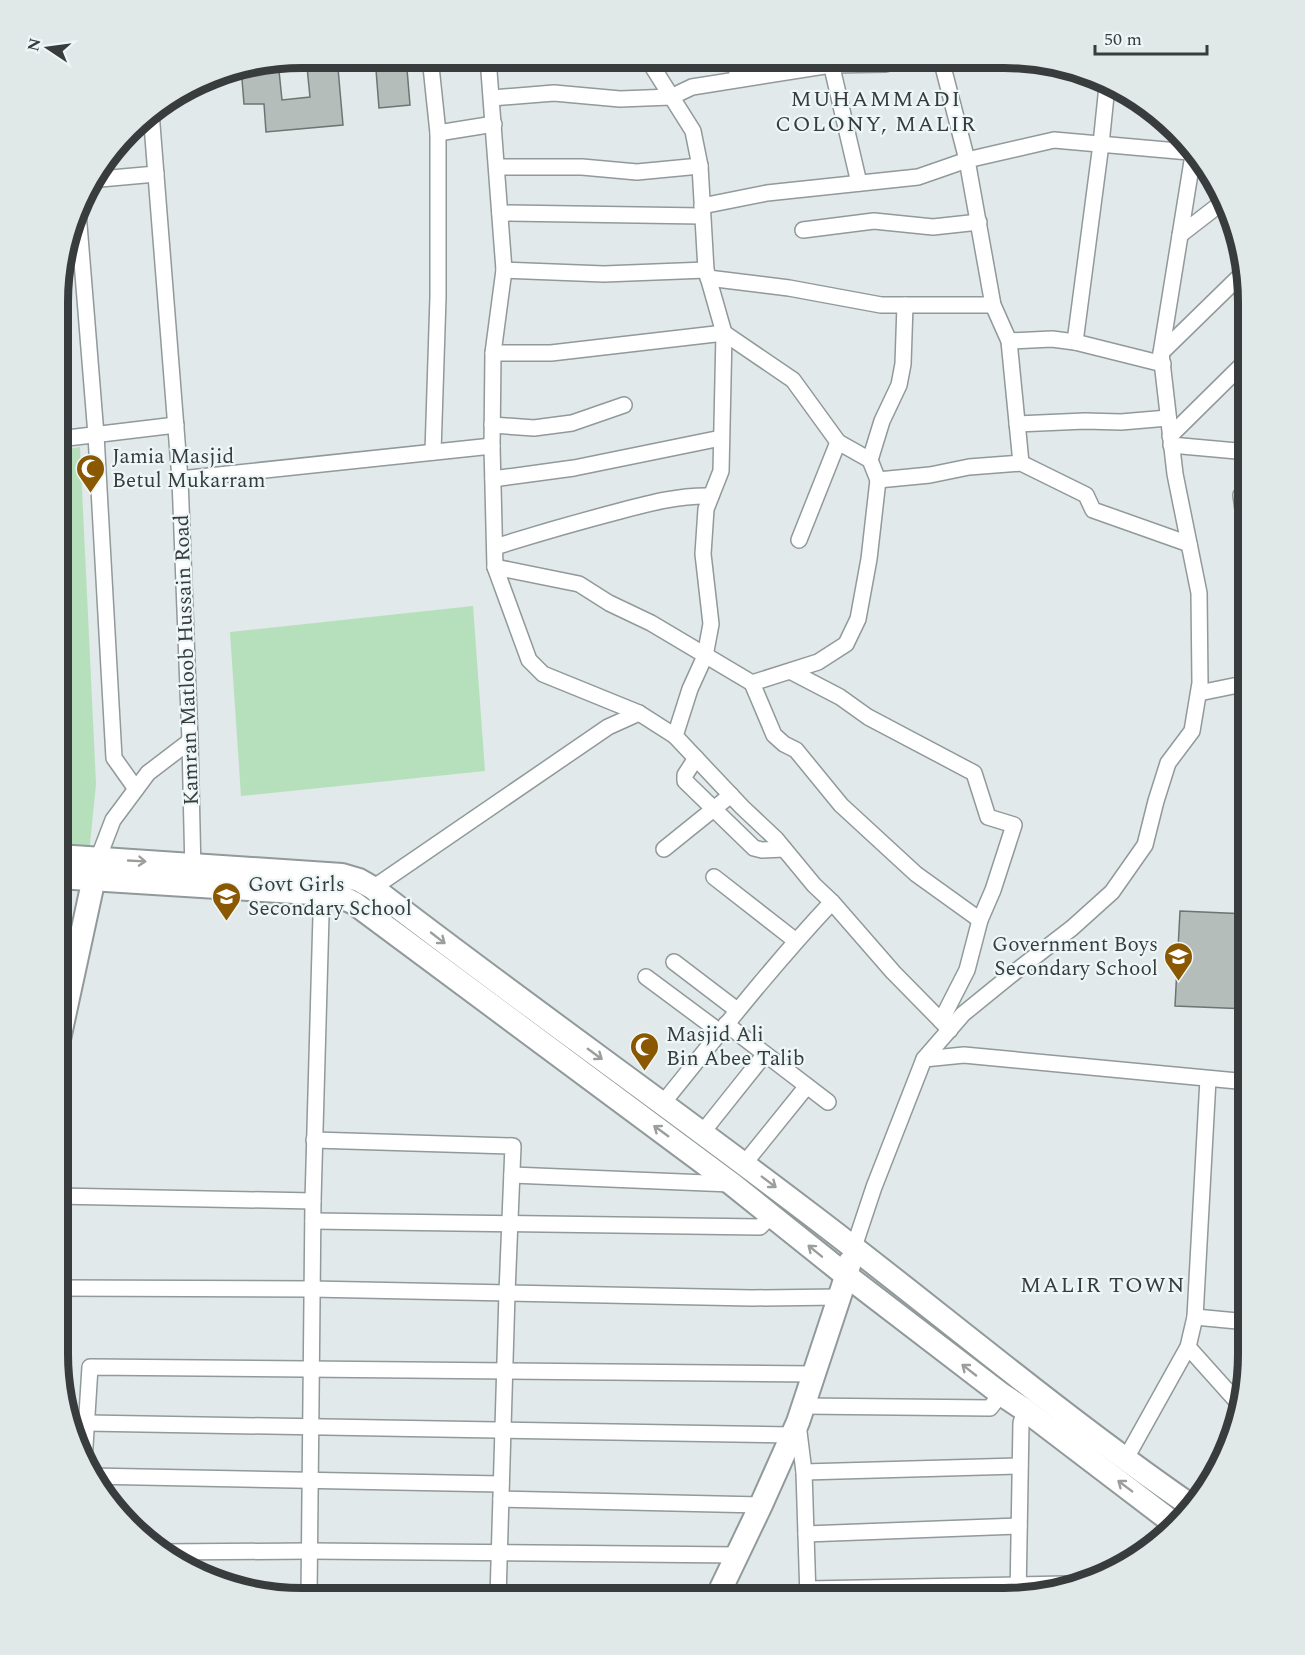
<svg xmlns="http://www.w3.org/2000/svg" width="1305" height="1655" viewBox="0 0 1305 1655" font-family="Spectral,serif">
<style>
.green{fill:#b6e0bc}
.building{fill:#b5bdba;stroke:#6d7471;stroke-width:1.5}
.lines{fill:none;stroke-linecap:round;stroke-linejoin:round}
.street-casing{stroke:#91999a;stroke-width:18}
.secondary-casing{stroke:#91999a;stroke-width:26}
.street{stroke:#fff;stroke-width:15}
.secondary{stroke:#fff;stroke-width:22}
.oneway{stroke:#9c9e9e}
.labels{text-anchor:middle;stroke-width:4.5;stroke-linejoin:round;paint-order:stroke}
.poi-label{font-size:21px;fill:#393c3c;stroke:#eef7f7;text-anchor:start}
.street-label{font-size:21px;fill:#393c3c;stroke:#eef7f7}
.neighbourhood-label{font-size:22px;letter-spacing:1.5px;fill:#393c3c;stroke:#eef7f7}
.rim{fill:none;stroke:#393c3c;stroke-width:8}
</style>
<rect width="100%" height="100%" fill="#e1e9ea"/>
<!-- green -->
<g class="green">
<path d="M80 447 96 784 89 854 58 852 59 450Z"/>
<path d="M473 606 485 771 241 796 230 632Z"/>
</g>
<!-- building -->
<g class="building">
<path d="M306 57H337L343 125 266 132 264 104H244L241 67 278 61 282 100 310 97Z"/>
<path d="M375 57H406L410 105 379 108Z"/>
<path d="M1180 911 1248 914V1009L1175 1006Z"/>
</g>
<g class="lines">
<defs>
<g id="street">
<path d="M430 57 438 133V297L433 452"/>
<path d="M488 58 504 270 493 353 492 446 495 567 529 660 543 674 639 713 675 736 742 807 776 839 814 885 832 902 893 972 950 1030"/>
<path d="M647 58 693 131 700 166 706 270 724 333 721 471 706 509 703 554 711 624 705 656 690 689 675 736"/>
<path d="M733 58 739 79"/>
<path d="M830 59 859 183"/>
<path d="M941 59 967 160 993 305 1009 341 1021 463"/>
<path d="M492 98 554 93 620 99 671 97 692 87 831 65 885 64 908 59"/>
<path d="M151 112 180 479 190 741 193 872"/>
<path d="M438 133 494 124"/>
<path d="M497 167H582L637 172 700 166"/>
<path d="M89 180 156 174"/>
<path d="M702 206 767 193 918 177 967 160 1054 140 1189 152"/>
<path d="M78 212 96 435 114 758 136 789"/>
<path d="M500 213 702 216"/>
<path d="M803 230 874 221 933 227 979 222"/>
<path d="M1180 235 1224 201"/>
<path d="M504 270 604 274 706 270"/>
<path d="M708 278 789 288 881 305H993"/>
<path d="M1009 341 1052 339 1075 342 1163 364"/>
<path d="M1075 342 1101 144 1107 86"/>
<path d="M493 353H551L724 333 793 380 838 442 870 460 878 480 930 475 969 467 1021 463 1086 495 1093 510 1189 544"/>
<path d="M1161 353 1244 272"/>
<path d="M1017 424 1085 421 1121 422 1168 418"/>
<path d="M492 425 534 428 572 423 624 405"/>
<path d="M1170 436 1248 359"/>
<path d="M59 439 176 425"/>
<path d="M1171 445 1248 452"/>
<path d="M870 460 882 421 899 385 903 364 905 305"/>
<path d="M180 479 492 446"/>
<path d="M493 479 574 468 721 438"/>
<path d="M799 540 838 442"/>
<path d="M495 547C536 534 578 522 620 511 650 503 680 495 711 496"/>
<path d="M1248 547 1241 495H1248"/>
<path d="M495 567 579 584 609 603 651 623 752 683 774 735 784 744 796 750 841 805 916 874 980 920"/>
<path d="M792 672 840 697 868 717 974 773 988 817 1014 825 993 890 980 920 967 970 941 1021"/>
<path d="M752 683 818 662 846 644 858 619 869 559 878 480"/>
<path d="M1199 693 1248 683"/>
<path d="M696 758 685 775V781L754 848 762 850 784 849"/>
<path d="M664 849 731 795"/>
<path d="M98 859 113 820 148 773 190 741"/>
<path d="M714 877 796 941"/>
<path d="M373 888 608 727 639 713"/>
<path d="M674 962 737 1010"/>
<path d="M646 977 720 1032"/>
<path d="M726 1024 828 1102"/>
<path d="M924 1059 964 1055 1248 1082"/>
<path d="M663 1103C718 1035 772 966 832 902"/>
<path d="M702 1133 765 1054"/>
<path d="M314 1140 513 1146 507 1293 498 1597"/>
<path d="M744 1164 807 1086"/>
<path d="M512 1175 731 1184"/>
<path d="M57 1196 313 1201"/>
<path d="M313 1221 760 1227 771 1216"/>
<path d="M854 1247 874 1187 924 1059 963 1014 1011 975 1072 928 1112 892 1145 845 1156 801 1168 763 1192 731 1200 683 1199 593 1175 474 1161 353 1193 155"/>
<path d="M57 1288 311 1289 752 1298 840 1297"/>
<path d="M1195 1317 1248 1322"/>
<path d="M1188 1347 1240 1405"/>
<path d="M803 1406 990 1408 1001 1394"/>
<path d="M87 1423 792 1435"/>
<path d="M798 1424 804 1472 808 1597"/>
<path d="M1125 1460 1188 1347 1195 1317 1208 1079"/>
<path d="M84 1462 90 1367 814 1374"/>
<path d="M804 1472 1020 1466"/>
<path d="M90 1476 501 1484"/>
<path d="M501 1499 761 1505"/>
<path d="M806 1534 1019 1526"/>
<path d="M162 1552 310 1551 737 1555"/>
<path d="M808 1589 1065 1584"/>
<path d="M309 1597 313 1201 321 915 327 894"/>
<path d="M1018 1597 1021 1423 1025 1410"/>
</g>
<g id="secondary">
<path d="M58 856 342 875 359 880 373 888C518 1000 669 1106 814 1217 940 1313 1060 1415 1190 1505"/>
<path d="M58 877 327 894 344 898 354 903 732 1184 838 1269 1001 1394 1025 1410 1172 1522"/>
<path d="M58 1044 97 864"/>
<path d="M717 1597 761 1505 798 1422 843 1286 850 1262"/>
</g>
</defs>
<!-- street casing -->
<use href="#street" class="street-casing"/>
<!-- secondary casing -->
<use href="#secondary" class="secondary-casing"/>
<!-- street -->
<use href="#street" class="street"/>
<!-- secondary -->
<use href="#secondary" class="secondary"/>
</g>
<!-- one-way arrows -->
<defs><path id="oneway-shaft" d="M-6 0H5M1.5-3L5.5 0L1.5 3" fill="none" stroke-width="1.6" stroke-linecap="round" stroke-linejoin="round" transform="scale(1.5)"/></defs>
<g class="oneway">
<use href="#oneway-shaft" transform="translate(137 861) rotate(3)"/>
<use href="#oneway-shaft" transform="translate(438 938) rotate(38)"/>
<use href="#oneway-shaft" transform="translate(595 1054) rotate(36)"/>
<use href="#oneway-shaft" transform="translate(661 1131) rotate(-144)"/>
<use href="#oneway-shaft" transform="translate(769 1182) rotate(37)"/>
<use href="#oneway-shaft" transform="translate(815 1251) rotate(-141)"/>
<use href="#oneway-shaft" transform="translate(969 1370) rotate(-142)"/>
<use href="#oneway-shaft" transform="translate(1125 1486) rotate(-143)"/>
</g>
<!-- icons -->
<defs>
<symbol id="mosque-pin" viewBox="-11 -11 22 30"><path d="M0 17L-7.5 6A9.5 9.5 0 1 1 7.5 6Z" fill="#8a5801" stroke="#eef7f7"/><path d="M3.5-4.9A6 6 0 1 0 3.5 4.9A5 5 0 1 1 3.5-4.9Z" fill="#fff"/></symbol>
<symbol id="school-pin" viewBox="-11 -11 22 30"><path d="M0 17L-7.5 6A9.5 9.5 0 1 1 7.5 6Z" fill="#8a5801" stroke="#eef7f7"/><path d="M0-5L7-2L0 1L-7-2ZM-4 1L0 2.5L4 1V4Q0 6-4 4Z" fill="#fff"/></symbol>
</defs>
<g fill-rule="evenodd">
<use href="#mosque-pin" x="74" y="452" width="33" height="45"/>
<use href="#school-pin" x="210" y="880" width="33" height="45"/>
<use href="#school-pin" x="1162" y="940" width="33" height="45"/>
<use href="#mosque-pin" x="628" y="1030" width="33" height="45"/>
</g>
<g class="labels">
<!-- poi labels -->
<g class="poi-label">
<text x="112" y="463">Jamia Masjid<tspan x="112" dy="24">Betul Mukarram</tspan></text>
<text x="248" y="891">Govt Girls<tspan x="248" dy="24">Secondary School</tspan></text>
<text x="1158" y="951" text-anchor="end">Government Boys<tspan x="1158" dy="24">Secondary School</tspan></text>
<text x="666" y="1041">Masjid Ali<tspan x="666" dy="24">Bin Abee Talib</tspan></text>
</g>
<!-- street labels -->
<g class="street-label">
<text transform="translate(186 660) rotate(-92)" y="7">Kamran Matloob Hussain Road</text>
</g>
<!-- neighbourhood labels -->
<g class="neighbourhood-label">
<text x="876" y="106">MUHAMMADI<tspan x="876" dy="25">COLONY, MALIR</tspan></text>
<text x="1103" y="1292">MALIR TOWN</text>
</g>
</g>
<!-- crop -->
<path d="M0 0H1305V1655H0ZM302 68H1004A234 234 0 0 1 1238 302V1354A234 234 0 0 1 1004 1588H302A234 234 0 0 1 68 1354V302A234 234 0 0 1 302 68Z" fill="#e0e8e8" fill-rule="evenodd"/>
<path class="rim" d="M302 68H1004A234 234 0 0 1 1238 302V1354A234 234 0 0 1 1004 1588H302A234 234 0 0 1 68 1354V302A234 234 0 0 1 302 68Z"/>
<!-- north arrow -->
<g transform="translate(48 48) rotate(283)" stroke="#eef7f7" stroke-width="4.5" paint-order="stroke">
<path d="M0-4.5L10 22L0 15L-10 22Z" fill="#393c3c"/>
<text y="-9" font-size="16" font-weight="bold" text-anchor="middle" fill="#393c3c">N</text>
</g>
<!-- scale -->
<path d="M1095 45v9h112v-9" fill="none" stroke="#393c3c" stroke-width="3"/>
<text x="1104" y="45" font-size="18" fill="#393c3c" stroke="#eef7f7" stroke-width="4.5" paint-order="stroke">50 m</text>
</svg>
